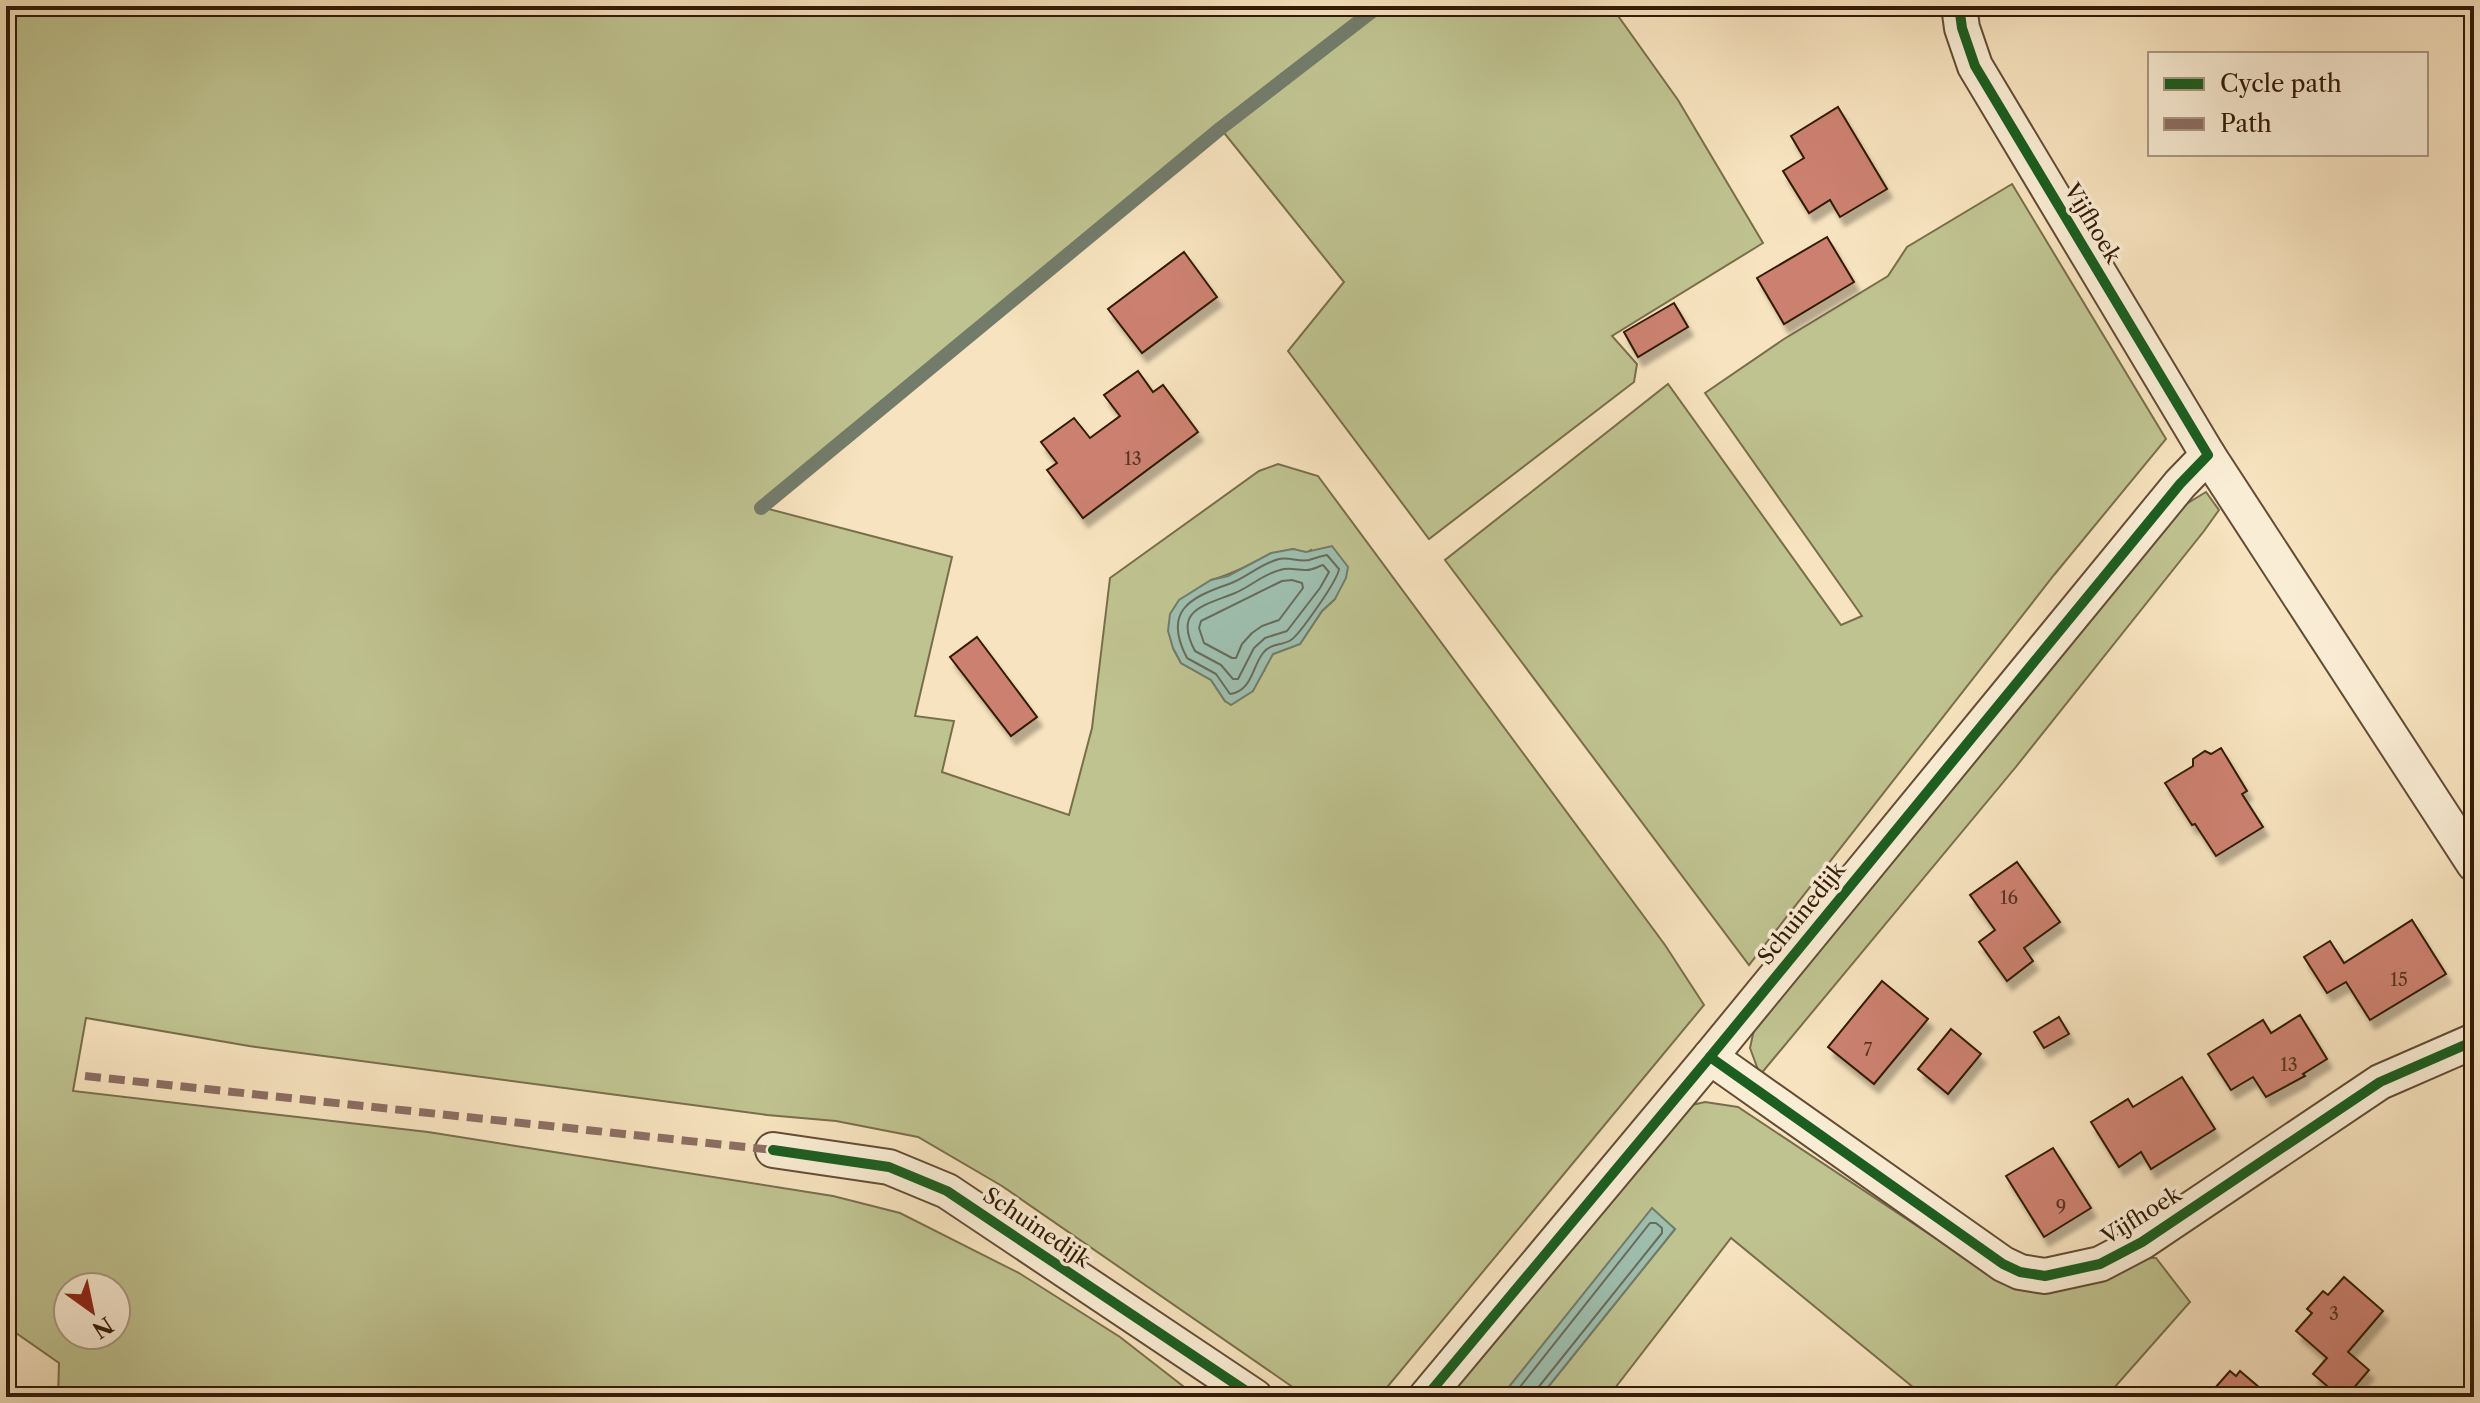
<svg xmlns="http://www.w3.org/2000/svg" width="2480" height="1403" viewBox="0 0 2480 1403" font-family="'Libre Caslon Text',serif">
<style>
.green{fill:#bfc390;stroke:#796e4b;stroke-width:2;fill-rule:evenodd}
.water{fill:#9ebeae;stroke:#737c6b;stroke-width:2}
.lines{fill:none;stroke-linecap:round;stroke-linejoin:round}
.shore{stroke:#686c5a;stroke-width:2}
.stream{stroke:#737c6b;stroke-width:14}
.building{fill:#cc8170;stroke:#331a06;stroke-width:2;filter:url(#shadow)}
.street-casing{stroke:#644c34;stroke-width:38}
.street{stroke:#faedd5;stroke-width:34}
.quiet{stroke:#8d6e63;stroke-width:8;stroke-dasharray:16 8;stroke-linecap:butt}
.cycleway-casing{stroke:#faedd5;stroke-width:15}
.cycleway{stroke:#1b5e20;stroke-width:10}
.labels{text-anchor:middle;stroke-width:7;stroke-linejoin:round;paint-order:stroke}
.number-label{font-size:18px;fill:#593420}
.street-label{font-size:22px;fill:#331a06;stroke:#faedd5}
</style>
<defs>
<filter id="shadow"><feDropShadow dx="5" dy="9" stdDeviation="2" flood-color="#0004"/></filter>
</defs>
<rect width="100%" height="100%" fill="#f7e3bf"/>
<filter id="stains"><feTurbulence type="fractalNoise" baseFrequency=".0025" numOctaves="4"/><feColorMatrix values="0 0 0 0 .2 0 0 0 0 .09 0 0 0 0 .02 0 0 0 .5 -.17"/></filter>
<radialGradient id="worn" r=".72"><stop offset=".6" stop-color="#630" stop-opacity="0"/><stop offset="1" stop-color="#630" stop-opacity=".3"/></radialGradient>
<!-- green -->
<g class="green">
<path d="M6 6H1611L1678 100 1763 243 1612 336 1637 364 1634 382 1429 539 1288 351 1344 282 1221 129 761 507 952 557 915 716 954 721 942 772 1069 815 1092 728 1110 578 1259 471 1278 464 1318 476 1665 945 1704 1005 1379 1397H1307L1002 1186 918 1137 836 1121 767 1115 249 1046 86 1018 73 1091 428 1132 833 1196 900 1213 1019 1273 1120 1337 1197 1397H58L59 1363 6 1326ZM1293 549 1306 553 1311 550 1335 599 1322 611 1300 644 1273 654 1267 660 1264 671 1225 701 1211 680 1181 663 1173 648 1211 580C1240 573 1263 554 1293 549ZM68 1287H116V1335H68Z"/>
<path d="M2012 184 2166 439 2054 575 1749 965 1445 560 1668 384 1841 625 1862 616 1705 393 1784 339 1888 276 1907 247Z"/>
<path d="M2206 492 2219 510 2204 531 2015 768 1760 1075 1750 1048 1755 1025 2178 509Z"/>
<path d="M1705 1102 1738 1107 1997 1279C2024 1286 2050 1294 2079 1286 2106 1279 2127 1256 2156 1258L2190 1302 2106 1397H1925L1731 1238 1608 1397H1540L1675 1229 1652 1209 1501 1397H1448L1683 1107Z"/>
</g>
<!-- water -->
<g class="water">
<path d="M1332 546 1348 567 1346 578 1335 599 1322 611 1300 644 1273 654 1253 691 1231 705 1225 701 1211 680 1181 663 1173 648 1168 631 1170 614 1179 600 1211 580 1228 576 1271 553 1293 549 1306 552Z"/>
<path d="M1652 1208 1675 1229 1540 1397H1501Z"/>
</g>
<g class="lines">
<!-- shore -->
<g class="shore">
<path d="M1327 555 1339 569C1338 580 1299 635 1291 640 1281 646 1271 643 1263 653 1252 667 1252 691 1230 694L1216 674 1187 658C1163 612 1188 598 1229 584 1246 578 1260 564 1279 559 1289 557 1299 562 1309 560 1315 558 1321 556 1327 555Z"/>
<path d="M1323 565 1329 572 1320 588 1287 631 1265 638 1254 648 1238 679H1233L1221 665 1195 651C1173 610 1203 606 1235 593 1250 587 1263 574 1280 570 1289 567 1295 570 1305 570 1311 571 1317 567 1323 565Z"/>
<path d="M1292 580 1302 583 1303 588 1279 620 1262 626 1252 633 1242 644 1236 658H1232L1204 643 1199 628 1201 621 1282 581Z"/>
<path d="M1512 1397 1650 1223H1656L1662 1228V1233L1537 1389 1535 1397"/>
</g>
<!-- stream -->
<path class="stream" d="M761 508 1221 128 1379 6"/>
</g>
<!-- building -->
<g class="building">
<path d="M1838 107 1887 189 1840 217 1830 200 1809 213 1783 171 1804 158 1791 136Z"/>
<path d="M1827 237 1854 282 1784 324 1757 278Z"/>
<path d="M1184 252 1217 297 1142 353 1108 309Z"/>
<path d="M1674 303 1688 327 1638 357 1624 332Z"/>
<path d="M1138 371 1153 392 1163 385 1198 432 1083 518 1047 470 1057 463 1041 442 1074 418 1090 438 1120 416 1104 395Z"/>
<path d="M977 637 1037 717 1011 736 950 657Z"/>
<path d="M2221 748 2247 791 2242 794 2263 827 2216 856 2195 824 2192 825 2165 783 2193 766V759L2205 751 2211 754Z"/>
<path d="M2017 862 2060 922 2024 948 2033 961 2007 981 1979 942 1995 930 1970 895Z"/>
<path d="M2412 920 2446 974 2370 1020 2346 982 2327 993 2304 957 2330 941 2344 963Z"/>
<path d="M1882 981 1928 1019 1874 1084 1828 1047Z"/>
<path d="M2300 1015 2327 1059 2303 1074 2305 1076 2266 1097 2253 1077 2231 1090 2208 1054 2263 1020 2271 1033Z"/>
<path d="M2059 1017 2069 1034 2044 1048 2034 1032Z"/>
<path d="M1951 1029 1981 1054 1948 1094 1918 1069Z"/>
<path d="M2182 1077 2215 1129 2151 1169 2141 1152 2119 1167 2091 1122 2128 1099 2133 1107Z"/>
<path d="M2053 1148 2091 1208 2044 1237 2006 1176Z"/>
<path d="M2344 1277 2383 1311 2348 1352 2369 1370 2346 1397H2340L2313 1374 2327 1358 2296 1331 2312 1313 2307 1309 2323 1291 2328 1295Z"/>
<path d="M2230 1371 2236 1376 2240 1371 2261 1389 2257 1394 2260 1397H2207Z"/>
</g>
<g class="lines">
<defs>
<g id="street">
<path d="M1959 6 1962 28 1975 66 2208 455 2474 864"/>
<path d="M1710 1057 2003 1264 2020 1272 2045 1276 2100 1264 2142 1242 2380 1082 2474 1041"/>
<path d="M773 1150 889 1167 947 1191 1255 1397"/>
<path d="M1426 1397 1710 1057 2180 484 2208 455"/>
</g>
</defs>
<!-- street casing -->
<use href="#street" class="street-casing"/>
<!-- street -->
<use href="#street" class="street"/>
<!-- quiet -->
<path class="quiet" d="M85 1076 773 1150"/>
<defs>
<g id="cycleway">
<path d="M1710 1057 2003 1264 2020 1272 2045 1276 2100 1264 2142 1242 2380 1082 2474 1041"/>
<path d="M773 1150 889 1167 947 1191 1255 1397"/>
<path d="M1426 1397 1710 1057 2180 484 2208 455 1975 66 1962 28 1959 6"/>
</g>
</defs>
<!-- cycleway casing -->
<use href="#cycleway" class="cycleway-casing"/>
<!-- cycleway -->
<use href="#cycleway" class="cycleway"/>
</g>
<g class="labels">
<!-- number labels -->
<g class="number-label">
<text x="1133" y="465">13</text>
<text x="2009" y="904">16</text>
<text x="2399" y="986">15</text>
<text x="1868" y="1056">7</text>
<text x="2289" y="1071">13</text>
<text x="2061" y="1213">9</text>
<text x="2334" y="1320">3</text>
</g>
<!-- street labels -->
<g class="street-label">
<text transform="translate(2093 223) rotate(59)" y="8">Vijfhoek</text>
<text transform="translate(1801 913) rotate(-51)" y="8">Schuinedijk</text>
<text transform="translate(2141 1215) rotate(-32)" y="8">Vijfhoek</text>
<text transform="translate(1037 1227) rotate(34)" y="8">Schuinedijk</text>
</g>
</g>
<!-- margin -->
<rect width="2480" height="1403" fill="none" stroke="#f7e3bf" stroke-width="32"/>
<rect x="8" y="8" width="2464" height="1387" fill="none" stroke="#331a06" stroke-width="4"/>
<rect x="16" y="16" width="2448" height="1371" fill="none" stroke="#331a06" stroke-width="2"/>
<!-- legend -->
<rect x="2148" y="52" width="280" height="104" fill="#faedd5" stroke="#aa9982" stroke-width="2"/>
<rect x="2164" y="78" width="40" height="12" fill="#1b5e20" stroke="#aa9982" stroke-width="2"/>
<text x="2220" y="92" font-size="24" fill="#331a06">Cycle path</text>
<rect x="2164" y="118" width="40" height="12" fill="#8d6e63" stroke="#aa9982" stroke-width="2"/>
<text x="2220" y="132" font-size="24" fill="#331a06">Path</text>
<!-- north arrow -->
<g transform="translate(92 1311) rotate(147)"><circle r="38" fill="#faedd5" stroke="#aa9982" stroke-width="2"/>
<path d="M0-6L14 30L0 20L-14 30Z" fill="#8f2418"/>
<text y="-12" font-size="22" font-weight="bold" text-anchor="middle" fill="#331a06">N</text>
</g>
<rect width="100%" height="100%" filter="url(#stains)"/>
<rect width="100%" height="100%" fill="url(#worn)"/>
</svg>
